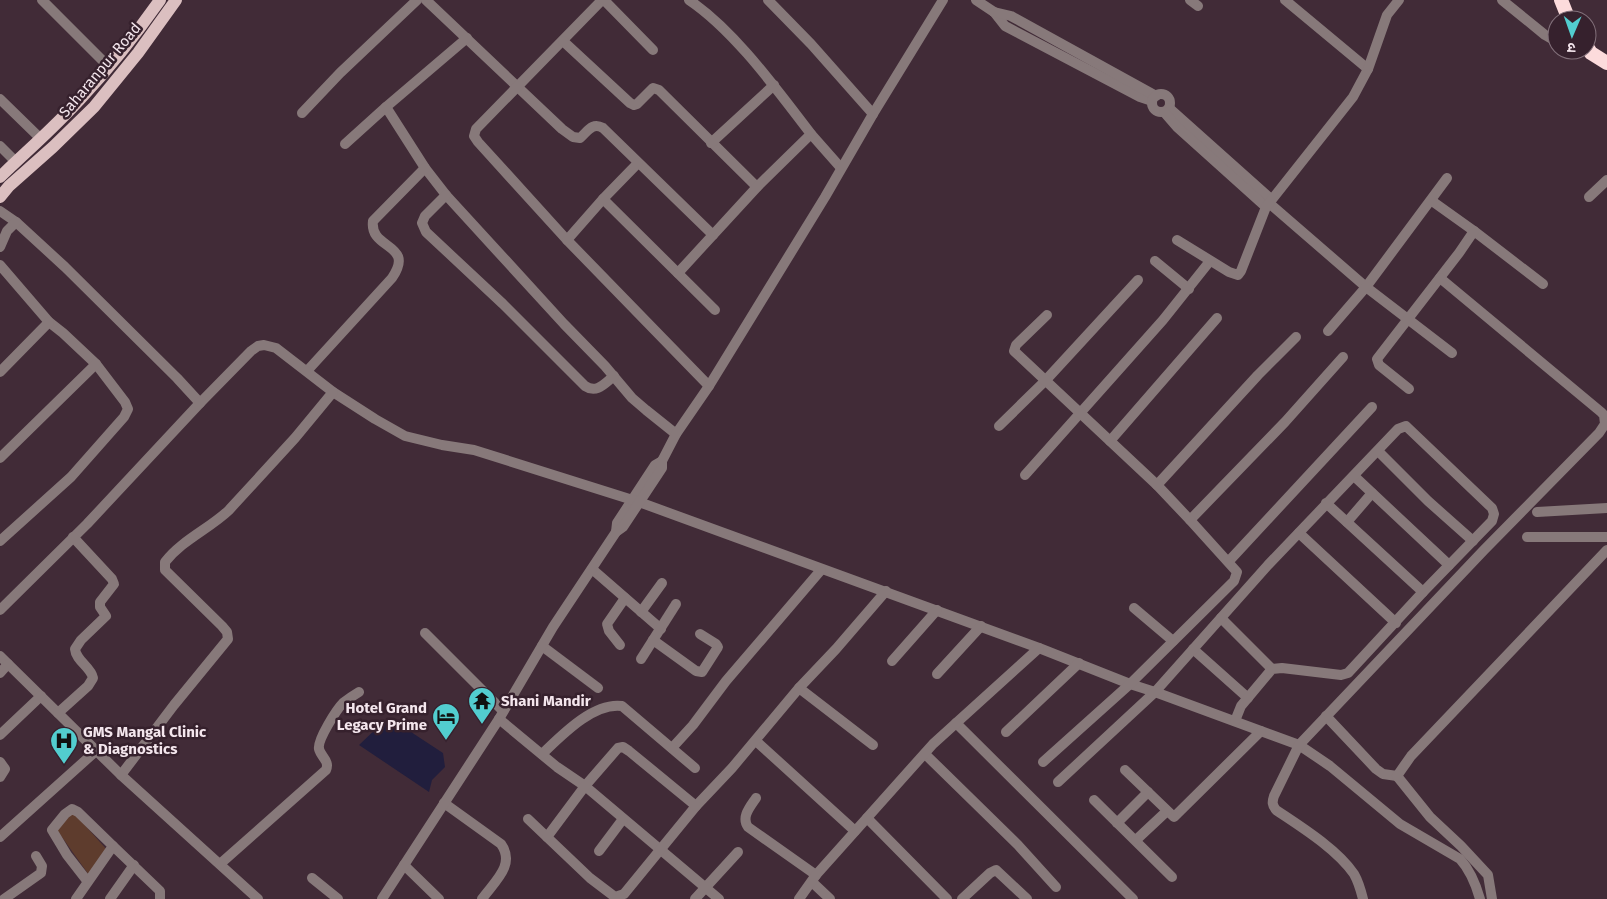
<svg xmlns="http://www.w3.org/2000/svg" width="1607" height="899" viewBox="0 0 1607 899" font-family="'Fira Sans','Noto Sans Devanagari',sans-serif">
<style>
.green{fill:#5e3c2d}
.water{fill:#211e3d}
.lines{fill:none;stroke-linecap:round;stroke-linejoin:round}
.minor{stroke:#87797a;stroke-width:10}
.major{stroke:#dbbfc0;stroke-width:12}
.highway{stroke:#fcdbdc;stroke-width:14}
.labels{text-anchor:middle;stroke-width:5;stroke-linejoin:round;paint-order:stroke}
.street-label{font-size:15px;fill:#f4e6ed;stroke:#36212d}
.poi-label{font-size:15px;font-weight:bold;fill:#f4e6ed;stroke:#36212d;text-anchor:start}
</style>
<rect width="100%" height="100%" fill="#412b37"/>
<!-- green -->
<path class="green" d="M73 812 107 850 89 875 57 830Z"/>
<!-- water -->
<path class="water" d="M398 720 414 734 443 753 445 767 432 780 429 792 359 745 381 724Z"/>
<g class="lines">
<!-- minor -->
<g class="minor">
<path d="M42 0 109 67"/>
<path d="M426 0 562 129 573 137 580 138C588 131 592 122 603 128L713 235"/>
<path d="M602 0 476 129 474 136 478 142 567 240 709 386"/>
<path d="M604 0 653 50"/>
<path d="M768 0 811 44 873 114"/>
<path d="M976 0 994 12 1005 26 1140 97 1152 101"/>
<path d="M1190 0 1198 6"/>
<path d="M1285 0 1368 69"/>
<path d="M1502 0 1545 35 1557 42"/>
<path d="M994 12 1011 16 1156 96"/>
<path d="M467 38 386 107 425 168 446 195 564 324 605 366 632 398 646 410 676 434"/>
<path d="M563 41 630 103 634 105 637 104 653 88 659 90 757 187"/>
<circle cx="1161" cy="103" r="9"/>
<path d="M0 99 41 139"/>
<path d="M1169 108 1271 199"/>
<path d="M1164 112 1177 127 1266 207"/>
<path d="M302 113 340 73 417 0"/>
<path d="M811 134 841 168"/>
<path d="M711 143 774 85"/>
<path d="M345 144 386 107"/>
<path d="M0 146 16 162"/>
<path d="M446 195 425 216 422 223 426 232 503 304 585 386C597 394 605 383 614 376"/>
<path d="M1589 197 1607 180"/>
<path d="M603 199 715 310"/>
<path d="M1432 201 1474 231 1543 284"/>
<path d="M1269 203 1366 287 1452 353"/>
<path d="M0 211 16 222 65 267 177 378 200 403"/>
<path d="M567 240 603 199 638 163"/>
<path d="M1177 240 1229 272 1238 275 1241 271 1266 207 1353 97 1368 69 1387 15 1399 0"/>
<path d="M0 247 7 231 16 222"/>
<path d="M1155 261 1189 289"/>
<path d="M0 265 49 322 63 333 96 364 125 402 128 409 124 417 71 477 0 541"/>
<path d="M678 273 757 187 811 134C777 90 735 31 689 0"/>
<path d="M1328 331 1366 287 1447 178"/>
<path d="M307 371 392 278C416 243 369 250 373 221L425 168"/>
<path d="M0 372 49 322"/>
<path d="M1409 389 1379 365 1377 359 1459 253 1474 231"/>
<path d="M999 426 1045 381 1138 280"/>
<path d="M1110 441 1217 318"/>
<path d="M1378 451 1428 501 1473 541"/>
<path d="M0 458 96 364"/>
<path d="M1025 475 1163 320 1210 261"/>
<path d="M1354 476 1449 565"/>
<path d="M1157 485 1258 375 1296 337"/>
<path d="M1326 503 1423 592"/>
<path d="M1537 512 1607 508"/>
<path d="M1190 520 1285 422 1343 357"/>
<path d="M1347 522 1372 493"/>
<path d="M616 532 617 523 655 465 662 461"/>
<path d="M1299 533 1396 623"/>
<path d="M1527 537H1607"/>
<path d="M1229 561 1372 407"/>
<path d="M592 569 661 629"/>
<path d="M1134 608 1173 641"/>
<path d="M0 610 87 524 200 403 251 351 258 346 264 345 276 348 333 392 375 419 405 436 442 445 474 450 639 502 1039 648 1130 684 1155 692 1299 745 1330 766 1400 824 1460 859C1470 870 1476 885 1480 899"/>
<path d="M641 612 662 583"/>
<path d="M1221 618 1272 669"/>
<path d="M425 633 503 711"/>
<path d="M653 640 696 671 702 672 718 647 716 644 700 634"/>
<path d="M620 645 609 631 607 624 625 598"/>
<path d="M542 646 598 688"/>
<path d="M1193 649 1248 698"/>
<path d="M0 656 121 775 258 899"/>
<path d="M641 659 676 604"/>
<path d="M892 661 937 610"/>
<path d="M0 673 8 664"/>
<path d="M937 674 981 626"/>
<path d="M799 688 873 745"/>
<path d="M58 713 88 686 93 678C91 667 76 661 75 649L81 640 106 616 100 607V602L114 584 112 579 73 537"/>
<path d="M1326 716 1376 769 1383 774 1397 776"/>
<path d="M499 719 557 767 585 786 719 899"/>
<path d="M956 723 1133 899"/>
<path d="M1006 732 1079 663"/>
<path d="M0 735 41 696"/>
<path d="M756 741 855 831"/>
<path d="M672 748 693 725 726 681 821 570"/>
<path d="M542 754C561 736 593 702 622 706L695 768"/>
<path d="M925 754 1018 845 1056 887"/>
<path d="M0 762 5 769 0 777"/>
<path d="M1043 762 1130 684 1234 581 1237 572 1190 520 1157 485 1014 351 1016 345 1047 315"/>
<path d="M1125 770 1174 817 1261 731"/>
<path d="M121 775 174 705 228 639 227 632 222 626 165 570V562C182 540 209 529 229 510L295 438 333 392"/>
<path d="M1058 782 1155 692 1268 565 1398 429 1406 426 1492 508 1494 514 1492 521 1423 592 1348 673 1341 675 1282 668 1272 669 1241 706 1235 721"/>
<path d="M756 798C750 807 741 817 748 827L816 875"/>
<path d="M1094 800 1172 877"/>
<path d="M444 803 501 844C516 865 494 882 482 899"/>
<path d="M867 818 947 899"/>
<path d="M528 819 590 878 615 897 624 894 696 806 732 768 799 688 836 649 886 591"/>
<path d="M1117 823 1148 792"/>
<path d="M0 837 97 750"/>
<path d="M547 837 585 786 618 748 623 747 629 751 696 806"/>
<path d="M1136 840 1167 811"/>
<path d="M113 846 160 891V899"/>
<path d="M599 851 623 819"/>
<path d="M220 864 326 770C330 761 321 757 319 749 317 740 337 709 343 703 348 699 354 695 359 692"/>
<path d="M404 865 439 899"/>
<path d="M312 878 338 899"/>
<path d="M812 882 830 899"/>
<path d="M4 899 41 873 42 866 36 856"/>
<path d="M76 899 113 846 78 812 72 809 65 814 52 830 67 855 88 882"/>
<path d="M110 899 134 865"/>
<path d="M382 899 499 719 553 627 616 532 623 527 662 468V461L676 434 709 386 825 197 873 114 943 0"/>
<path d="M695 899 738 852"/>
<path d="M799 899 816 875 933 744 1039 648"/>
<path d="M962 899 990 873 996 870 1027 899"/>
<path d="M1363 899C1361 891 1358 881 1354 874 1337 849 1300 826 1276 810 1272 805 1272 802 1274 796L1299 745 1484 550 1599 433 1605 424 1604 415 1601 412 1440 278"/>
<path d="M1492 899 1488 875 1461 846 1430 817 1397 776 1411 756 1607 550"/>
</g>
<!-- major -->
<g class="major">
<path d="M0 177C28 150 57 125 83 96 111 66 136 34 160 0"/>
<path d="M0 197 9 186 53 147 94 107 138 53 176 0"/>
</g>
<!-- highway -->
<g class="highway">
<path d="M1561 0 1569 20"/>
<path d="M1587 47 1591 53 1607 63"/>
</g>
</g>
<!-- icons -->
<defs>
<symbol id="temple-pin" viewBox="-11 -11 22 30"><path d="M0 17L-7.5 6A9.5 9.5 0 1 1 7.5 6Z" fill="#52cdcf" stroke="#36212d"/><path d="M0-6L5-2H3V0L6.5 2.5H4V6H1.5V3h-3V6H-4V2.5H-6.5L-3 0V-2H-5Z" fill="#111"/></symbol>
<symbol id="hotel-pin" viewBox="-11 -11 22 30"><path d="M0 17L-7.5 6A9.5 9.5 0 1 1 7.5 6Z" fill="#52cdcf" stroke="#36212d"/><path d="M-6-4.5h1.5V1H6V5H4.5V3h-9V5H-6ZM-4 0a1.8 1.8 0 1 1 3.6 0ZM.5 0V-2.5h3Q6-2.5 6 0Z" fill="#111"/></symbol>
<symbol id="hospital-pin" viewBox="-11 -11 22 30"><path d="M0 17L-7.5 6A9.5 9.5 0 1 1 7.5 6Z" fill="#52cdcf" stroke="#36212d"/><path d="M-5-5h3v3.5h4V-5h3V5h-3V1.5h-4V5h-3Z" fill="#111"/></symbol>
</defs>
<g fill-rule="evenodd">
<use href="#temple-pin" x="466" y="685" width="32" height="43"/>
<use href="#hotel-pin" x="430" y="701" width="32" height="43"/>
<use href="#hospital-pin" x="48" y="725" width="32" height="43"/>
</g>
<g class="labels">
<!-- street labels -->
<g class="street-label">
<text transform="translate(100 70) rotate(-50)" y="5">Saharanpur Road</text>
</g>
<!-- poi labels -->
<g class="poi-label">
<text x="501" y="706">Shani Mandir</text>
<text x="427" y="713" text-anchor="end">Hotel Grand<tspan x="427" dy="17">Legacy Prime</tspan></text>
<text x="83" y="737">GMS Mangal Clinic<tspan x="83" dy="17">&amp; Diagnostics</tspan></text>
</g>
</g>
<!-- north arrow -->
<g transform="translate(1572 35) rotate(182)"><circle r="24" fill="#36212d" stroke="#82707a"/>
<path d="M0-4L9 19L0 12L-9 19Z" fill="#52cdcf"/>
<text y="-8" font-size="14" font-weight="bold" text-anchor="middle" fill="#f4e6ed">उ</text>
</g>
</svg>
